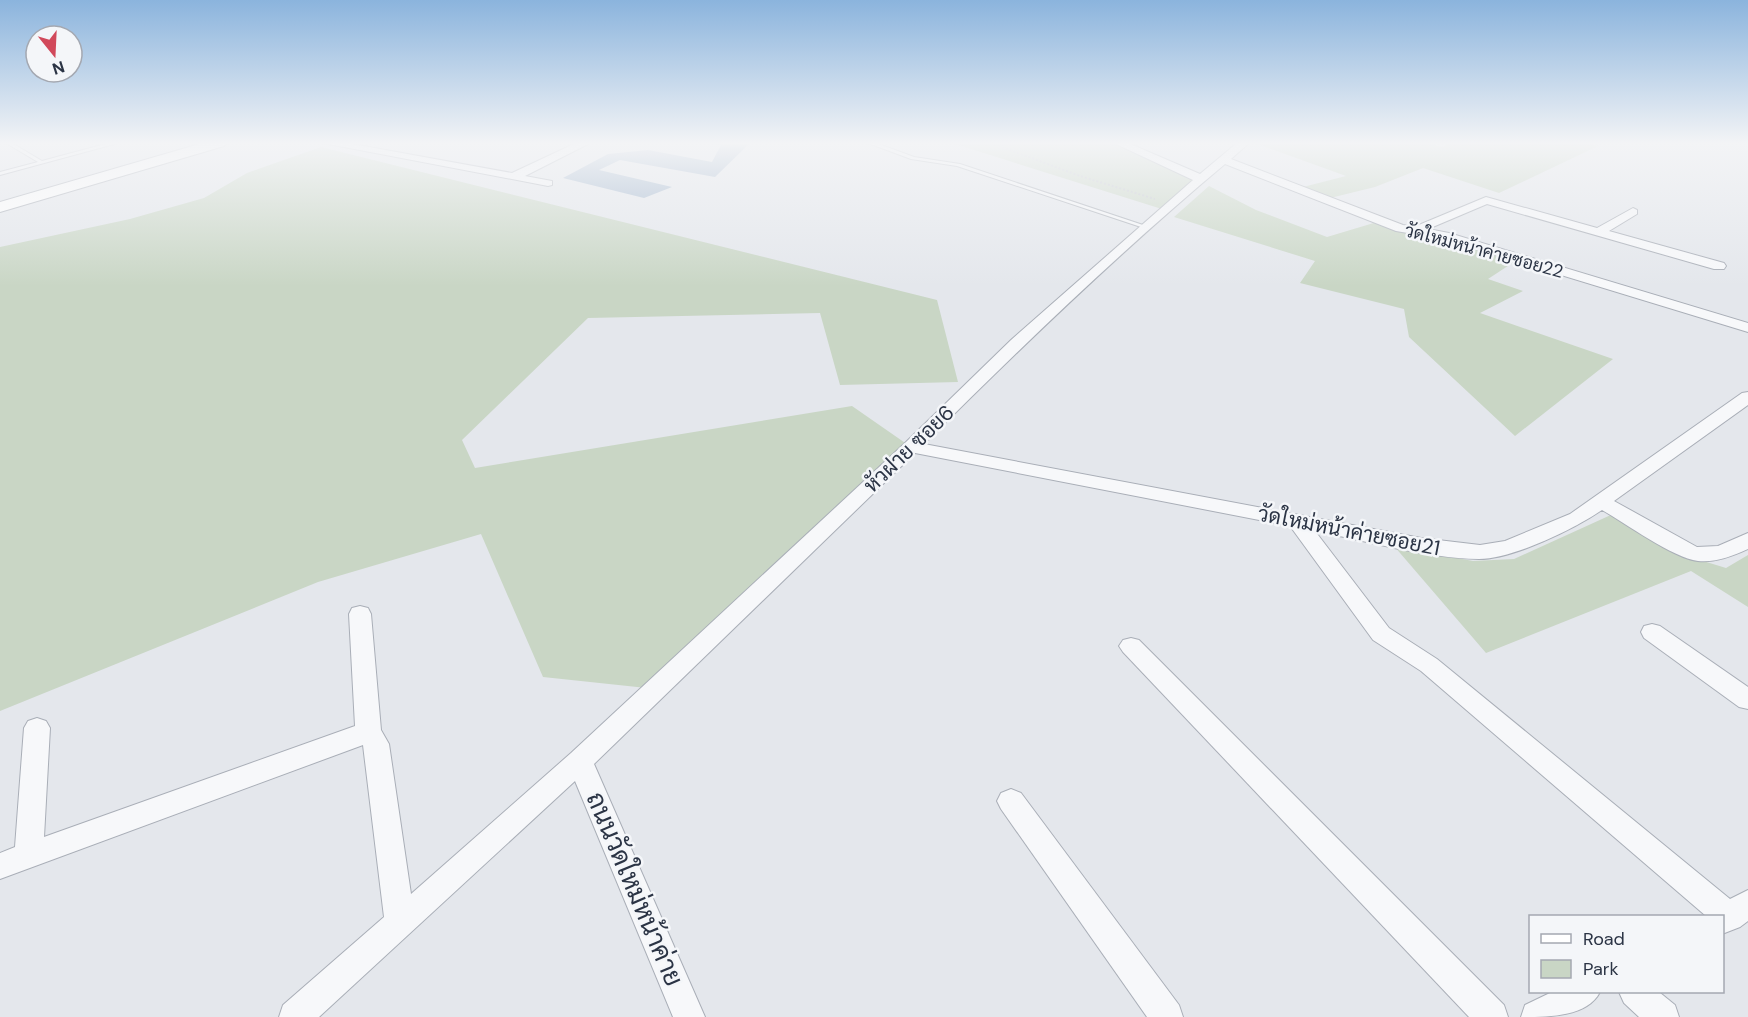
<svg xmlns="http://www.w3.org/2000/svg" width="1748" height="1017" viewBox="0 0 1748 1017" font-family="'DM Sans',Sarabun,sans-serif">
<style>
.green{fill:#c9d6c5}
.water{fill:#9fb4cc}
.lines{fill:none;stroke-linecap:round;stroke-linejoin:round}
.service-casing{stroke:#a9aeb7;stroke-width:2}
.minor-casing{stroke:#a9aeb7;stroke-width:2}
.secondary-casing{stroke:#a9aeb7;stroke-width:2}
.path{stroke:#c2c5cb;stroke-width:2;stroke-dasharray:2 2;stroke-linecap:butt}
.service{fill:#f7f8fa;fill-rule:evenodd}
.minor{fill:#f7f8fa;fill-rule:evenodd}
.secondary{fill:#fff;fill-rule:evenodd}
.labels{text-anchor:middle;stroke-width:5;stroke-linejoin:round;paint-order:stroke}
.far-street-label{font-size:18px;fill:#2b3445;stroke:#f4f6f9}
.street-label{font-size:21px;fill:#2b3445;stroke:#f4f6f9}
.near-street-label{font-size:26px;fill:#2b3445;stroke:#f4f6f9}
</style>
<rect width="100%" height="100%" fill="#e4e7ec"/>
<!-- green -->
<g class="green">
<path d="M952 143H1118L1201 179 1165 210Z"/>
<path d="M1255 143H1429L1442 147 1451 143H1588L1598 146 1499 193 1423 168 1375 187 1330 198 1303 187 1346 176Z"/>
<path d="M321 147 937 300 958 382 840 385 820 313 588 318 462 440 475 468 852 406 911 447 656 689 543 677 481 534 318 582 0 711V247L130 219 204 198 247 173Z"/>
<path d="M1209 186 1256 210 1327 237 1377 222 1447 238 1517 260 1488 279 1523 291 1480 313 1613 359 1515 436 1409 337 1404 309 1300 283 1315 261 1174 217Z"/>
<path d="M1613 514 1690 557 1726 568 1748 555V607L1691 571 1486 653 1394 546 1473 561 1514 559Z"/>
</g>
<!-- water -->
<path class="water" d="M706 143H750L715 177 620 160 599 170 672 187 644 198 563 178 608 154 648 150 712 162 721 145Z"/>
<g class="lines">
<defs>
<g id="service">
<path d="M6 143H12L42 161 109 143H118L0 175V172L38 162Z"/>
<path d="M868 143H876L914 157 960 164 1149 227 1144 228 957 166 911 159Z"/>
</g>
<g id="minor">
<path d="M323 143H347L512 173 576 143H590L525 176 552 181V185L548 186Z"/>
<path d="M1114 143H1128L1200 174 1237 143H1249L1231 159 1403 225 1414 227 1486 197 1597 228 1633 208 1637 210V214L1609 231 1724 263 1726 266 1724 269H1714L1487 204 1428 229 1449 233 1748 323V332L1443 239 1396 231 1225 164C1120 252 1021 347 924 444L1421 538 1480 545 1505 541 1570 514 1742 393 1748 392V405L1614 501 1697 547 1718 546 1748 533V549C1733 556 1715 563 1698 561 1673 558 1625 523 1602 510 1574 529 1513 559 1479 559 1424 558 1368 541 1315 531L1389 628 1437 659 1730 899 1748 890V921L1740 927 1722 934V916H1706L1421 671 1373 640 1290 526 915 453 594 764 705 1017H673L575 781 319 1017H279L283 1005 384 917 363 745 0 879V853L15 847 24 728 28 721 37 718 46 721 50 728 44 837 355 726 349 614 352 608 360 606 368 608 371 614 381 730 389 744 411 894 571 753 905 443 1011 340 1193 180Z"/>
<path d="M1652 624 1660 626 1748 687V709L1739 707 1644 638 1641 632 1644 626Z"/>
<path d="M1131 638 1139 640 1504 1005 1508 1017H1469L1123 652 1119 646 1123 640Z"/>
<path d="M1011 789 1021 793 1179 1005 1183 1017H1147L1001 809 997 801 1001 793Z"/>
<path d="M1552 992H1600C1587 1017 1549 1017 1521 1017L1525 1005Z"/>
<path d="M1619 992H1659L1675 1005 1679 1017H1639L1624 1003Z"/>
</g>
<path id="secondary" d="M203 143H226L224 146 0 212V202Z"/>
</defs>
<!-- service casing -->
<use href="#service" class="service-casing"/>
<!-- minor casing -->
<use href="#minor" class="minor-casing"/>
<!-- secondary casing -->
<use href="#secondary" class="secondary-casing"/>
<!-- path -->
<path class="path" d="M991 143 1080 176 1155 199"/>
<!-- service -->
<use href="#service" class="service"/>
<!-- minor -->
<use href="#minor" class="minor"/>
<!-- secondary -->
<use href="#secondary" class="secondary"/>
</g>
<!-- sky -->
<linearGradient id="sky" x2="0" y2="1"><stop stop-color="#8bb4dd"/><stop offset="0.5" stop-color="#f3f4f6"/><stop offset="1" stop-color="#f3f4f6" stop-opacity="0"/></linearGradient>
<rect width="1748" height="286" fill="url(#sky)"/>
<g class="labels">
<!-- far-street labels -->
<g class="far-street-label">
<text transform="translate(1484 251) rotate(15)" y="6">วัดใหม่หน้าค่ายซอย22</text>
</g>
<!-- street labels -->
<g class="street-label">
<text transform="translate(909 449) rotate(-44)" y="7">หัวฝาย ซอย6</text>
<text transform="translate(1349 531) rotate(11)" y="7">วัดใหม่หน้าค่ายซอย21</text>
</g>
<!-- near-street labels -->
<g class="near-street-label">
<text transform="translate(635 889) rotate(67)" y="9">ถนนวัดใหม่หน้าค่าย</text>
</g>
</g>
<!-- legend -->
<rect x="1529" y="915" width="195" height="78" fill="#f4f6f9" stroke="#a4a8b1" stroke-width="1.5"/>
<rect x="1541" y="934" width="30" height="9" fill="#ffffff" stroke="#a4a8b1" stroke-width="1.5"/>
<text x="1583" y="945" font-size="18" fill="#2b3445">Road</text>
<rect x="1541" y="960" width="30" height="18" fill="#c9d6c5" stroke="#a4a8b1" stroke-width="1.5"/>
<text x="1583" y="975" font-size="18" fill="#2b3445">Park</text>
<!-- north arrow -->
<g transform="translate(54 54) rotate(162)"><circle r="28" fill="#f4f6f9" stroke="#a4a8b1" stroke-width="1.5"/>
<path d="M0-4.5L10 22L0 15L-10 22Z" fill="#d1495b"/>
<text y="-9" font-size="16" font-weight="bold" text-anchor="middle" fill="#2b3445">N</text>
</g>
</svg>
